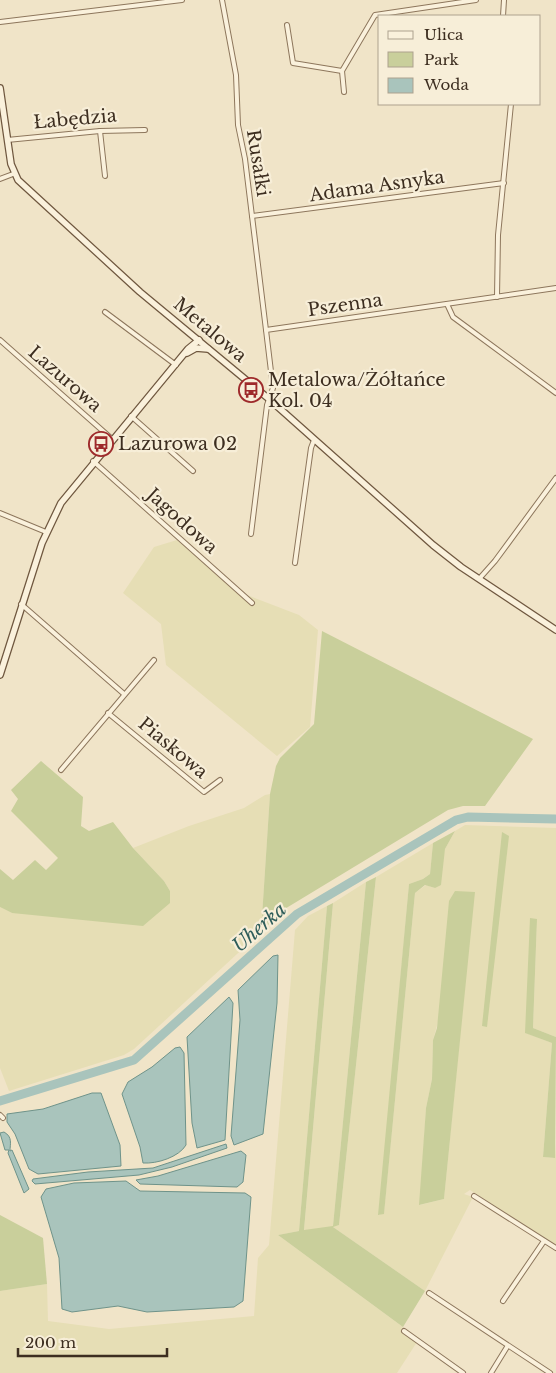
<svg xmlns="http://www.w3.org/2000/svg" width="556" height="1373" viewBox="0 0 556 1373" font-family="'Libre Baskerville',serif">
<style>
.farmland{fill:#e6deb5;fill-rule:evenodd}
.green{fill:#c9cf9b}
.water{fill:#a9c4bc;stroke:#6f938a}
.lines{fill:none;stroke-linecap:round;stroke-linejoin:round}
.river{stroke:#a9c4bc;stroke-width:9}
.street-casing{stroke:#8d765c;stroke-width:6}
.secondary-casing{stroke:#6f573f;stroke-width:8}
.street{stroke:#faf1dc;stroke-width:4}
.secondary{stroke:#faf1dc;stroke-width:5.5}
.labels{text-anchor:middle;stroke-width:4.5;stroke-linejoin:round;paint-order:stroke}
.street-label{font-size:18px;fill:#3d2e20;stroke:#f7eed8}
.poi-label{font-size:18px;fill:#3d2e20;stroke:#f7eed8;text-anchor:start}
.water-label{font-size:19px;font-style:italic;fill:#2f5d5a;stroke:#f7eed8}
</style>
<rect width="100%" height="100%" fill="#f0e4c8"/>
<!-- farmland -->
<g class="farmland">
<path d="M177 540 234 590 299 615 318 630 310 727 277 756 166 665 161 624 123 593 154 547Z"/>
<path d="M270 794 261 932 134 1049 124 1055 9 1091 0 1068V907L12 913 170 891 164 881 133 848 189 826 244 808 265 795Z"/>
<path d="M465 825 556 828V1037L533 1028 537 920 526 1033 552 1043 543 1157 555 1158 556 1144V1245L470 1190 464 1194 473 1197 425 1291 333 1227 304 1231 333 903 366 882 333 1226 339 1225 376 877 433 843 430 874 423 879 409 884 379 1215 384 1213 415 893 426 885 435 888 445 849 455 831ZM474 892 444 1199 420 1205 426 1108 432 1079 433 1040Z"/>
<path d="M327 906 299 1231 278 1235 403 1327 401 1330 417 1342 397 1373H0V1291L47 1284 48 1321 109 1329 254 1316 258 1258 269 1245 295 930 308 916Z"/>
</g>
<!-- green -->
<g class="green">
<path d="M322 631 533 739 485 806H463L448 810 283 910 261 932 270 794 276 766 280 758 314 724Z"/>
<path d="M41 761 83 797 81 826 89 831 113 822 133 848 164 881 170 891V903L143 926 12 913 0 907V869L13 880 35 860 46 870 58 858 11 811 18 799 11 790Z"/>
<path d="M455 831 445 849 441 885 435 888 425 885 415 893 384 1214 378 1215 409 884 423 879 430 874 433 843Z"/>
<path d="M502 832 509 836 487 1027 482 1026Z"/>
<path d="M376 877 339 1225 333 1227 425 1291 403 1327 278 1235 299 1231 327 906 333 903 304 1230 333 1226 366 882Z"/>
<path d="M455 891 475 892 444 1199 419 1205 426 1108 432 1079 433 1040 437 1028 449 901Z"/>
<path d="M530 918 537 919 533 1028 556 1037 555 1158 543 1157 552 1043 525 1033Z"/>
<path d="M0 1215 43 1238 47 1284 0 1291Z"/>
</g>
<!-- water -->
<g class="water">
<path d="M278 955 277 1003 263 1134 234 1145 231 1136 240 1020 238 990 273 956Z"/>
<path d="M229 997 233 1003 225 1140 197 1148 192 1123 187 1037Z"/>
<path d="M180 1047 184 1053 186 1145C179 1157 157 1164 143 1163L140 1147 122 1094 128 1082 152 1067 175 1048Z"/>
<path d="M92 1093H101L120 1145 121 1166 38 1174 29 1169 15 1134 7 1122V1114L43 1109Z"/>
<path d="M4 1132C13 1137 10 1144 10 1151L12 1150 29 1189 24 1193 8 1153 9 1150H5L0 1133Z"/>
<path d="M226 1144 227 1148 172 1167 139 1175 35 1184 32 1181 33 1179 88 1172 153 1168Z"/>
<path d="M241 1151 246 1155 243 1182 237 1187 140 1184 136 1180 158 1176Z"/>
<path d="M126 1181 140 1191 245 1193 251 1197 243 1301 234 1307 147 1312 118 1306 72 1312 62 1309 59 1258 41 1197 46 1189 74 1183Z"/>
</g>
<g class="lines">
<!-- river -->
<path class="river" d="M0 1101 134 1060 297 914 456 820 468 817 556 819"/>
<defs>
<g id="street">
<path d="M222 0 236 75 238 125 245 159 266 330"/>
<path d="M503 16 504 0"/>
<path d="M0 22 182 0"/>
<path d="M287 25 293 63 342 71"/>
<path d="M344 92 342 71 375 15 476 0"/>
<path d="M100 131 105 176"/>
<path d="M7 140 100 131 145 130"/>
<path d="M0 179 13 174"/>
<path d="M252 216 504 183"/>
<path d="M497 297 498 235 511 104"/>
<path d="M447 304 453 317 556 393"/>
<path d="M105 312 176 365"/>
<path d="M0 340 112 439"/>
<path d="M131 416 193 471"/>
<path d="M93 461 252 603"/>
<path d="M0 513 46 532"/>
<path d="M251 534 267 405 273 388 266 330 556 288"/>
<path d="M295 563 311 448 314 440"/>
<path d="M479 579 495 561 556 478"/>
<path d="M21 604 124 694"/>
<path d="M108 713 204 792 220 780"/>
<path d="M61 770 154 660"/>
<path d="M0 1115 3 1118"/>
<path d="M474 1196 556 1248"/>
<path d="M429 1293 550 1373"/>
<path d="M503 1301 544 1241"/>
<path d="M404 1331 463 1373"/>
<path d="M491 1373 507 1347"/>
</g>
<g id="secondary">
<path d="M0 88 11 164 18 180 140 292 269 399 433 545 461 567 556 630"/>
<path d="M187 353 196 348 208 349"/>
<path d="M0 675 42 543 61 503 188 349 199 340"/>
</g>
</defs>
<!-- street casing -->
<use href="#street" class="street-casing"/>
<!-- secondary casing -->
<use href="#secondary" class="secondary-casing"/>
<!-- street -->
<use href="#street" class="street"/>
<!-- secondary -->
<use href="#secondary" class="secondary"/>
</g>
<!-- icons -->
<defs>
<symbol id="bus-ring" viewBox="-11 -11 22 22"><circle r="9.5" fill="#f7eed8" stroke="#9e2a2b" stroke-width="1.5"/><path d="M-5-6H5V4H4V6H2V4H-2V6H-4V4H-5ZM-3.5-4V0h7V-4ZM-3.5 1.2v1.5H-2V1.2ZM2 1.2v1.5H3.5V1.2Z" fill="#9e2a2b"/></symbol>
</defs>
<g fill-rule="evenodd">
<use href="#bus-ring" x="237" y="376" width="28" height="28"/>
<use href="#bus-ring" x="87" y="430" width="28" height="28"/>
</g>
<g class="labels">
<!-- street labels -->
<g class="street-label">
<text transform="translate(75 119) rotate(-5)" y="6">Łabędzia</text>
<text transform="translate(258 163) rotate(81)" y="6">Rusałki</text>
<text transform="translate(377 186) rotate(-8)" y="6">Adama Asnyka</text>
<text transform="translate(345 305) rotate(-8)" y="6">Pszenna</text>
<text transform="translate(210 330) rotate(40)" y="6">Metalowa</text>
<text transform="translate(65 379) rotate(41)" y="6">Lazurowa</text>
<text transform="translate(182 521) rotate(42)" y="6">Jagodowa</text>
<text transform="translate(173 748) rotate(40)" y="6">Piaskowa</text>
</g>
<!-- poi labels -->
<g class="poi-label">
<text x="268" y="386">Metalowa/Żółtańce<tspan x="268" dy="21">Kol. 04</tspan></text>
<text x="118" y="450">Lazurowa 02</text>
</g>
<!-- water labels -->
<g class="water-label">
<text transform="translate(259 927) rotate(-41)" y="7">Uherka</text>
</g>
</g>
<!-- legend -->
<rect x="378" y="15" width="162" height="90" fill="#f7eed8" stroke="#ada18e"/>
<rect x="388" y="31" width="25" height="8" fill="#faf1dc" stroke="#ada18e"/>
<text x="424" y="40" font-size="15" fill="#3d2e20">Ulica</text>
<rect x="388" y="52" width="25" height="15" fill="#c9cf9b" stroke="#ada18e"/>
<text x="424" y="65" font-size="15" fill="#3d2e20">Park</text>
<rect x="388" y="78" width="25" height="15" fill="#a9c4bc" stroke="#ada18e"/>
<text x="424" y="90" font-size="15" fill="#3d2e20">Woda</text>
<!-- scale -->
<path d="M18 1348v8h149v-8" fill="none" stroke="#3d2e20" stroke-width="2.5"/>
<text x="25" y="1348" font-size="15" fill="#3d2e20" stroke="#f7eed8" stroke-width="4" paint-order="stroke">200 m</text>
</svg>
